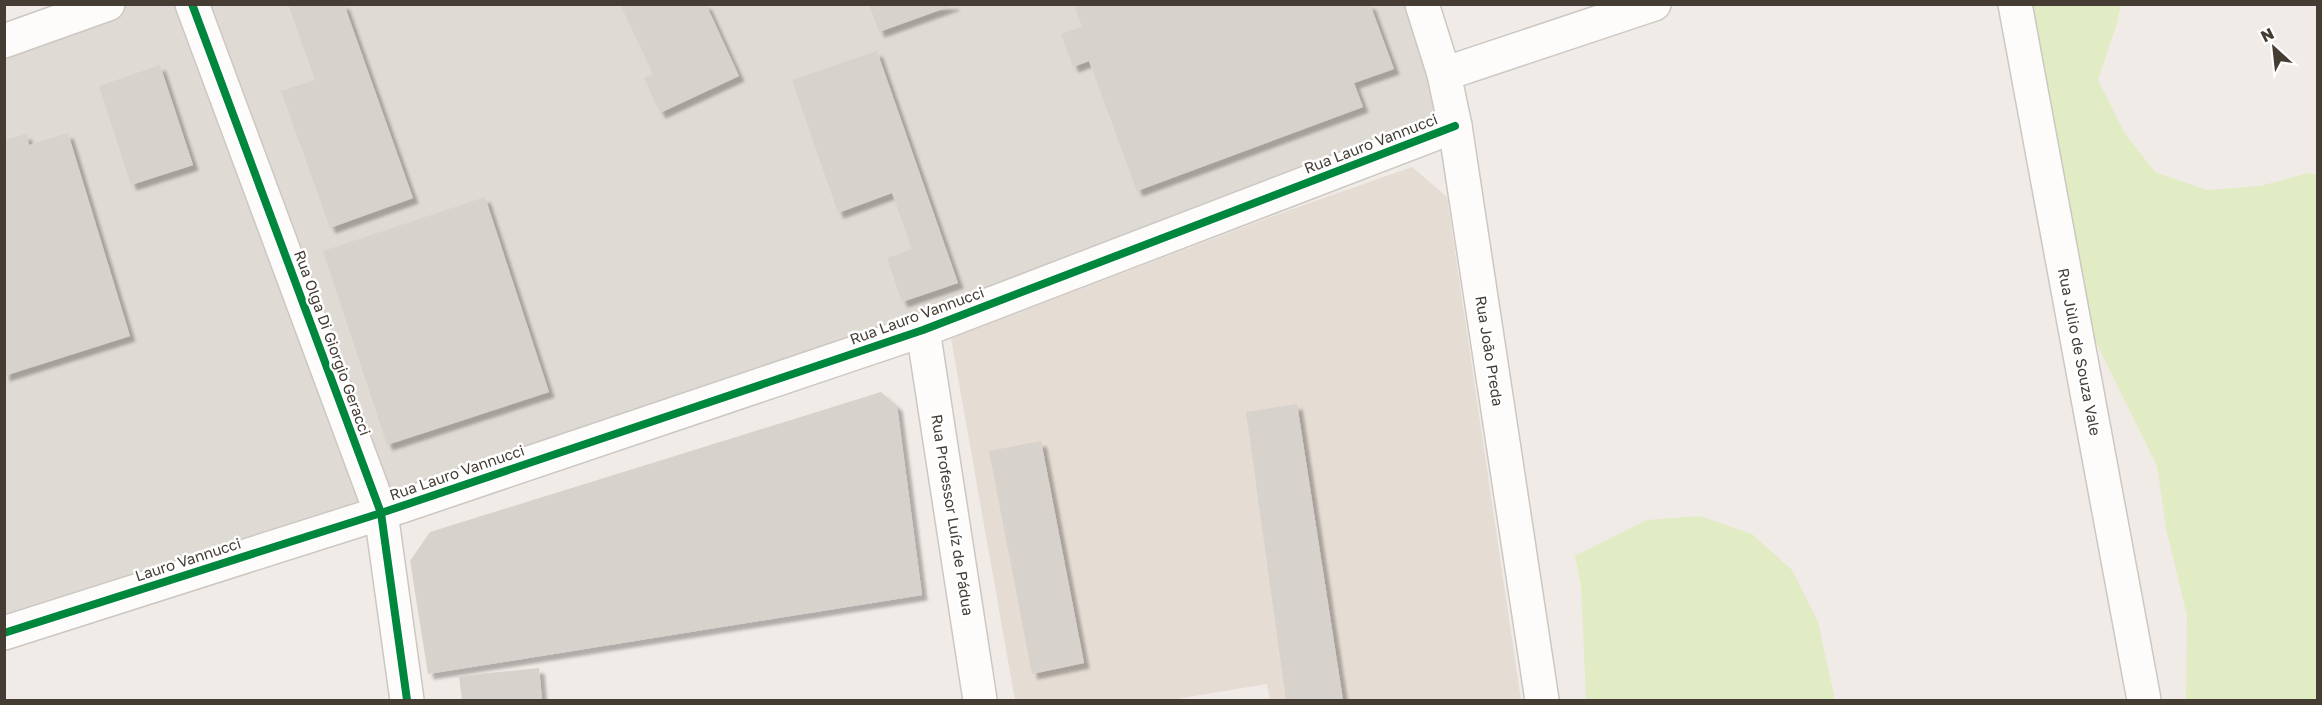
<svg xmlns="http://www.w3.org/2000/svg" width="2322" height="705" viewBox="0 0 2322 705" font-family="'Golos Text',sans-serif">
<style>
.residential{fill:#e5dcd3}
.industrial{fill:#e0dad4}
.green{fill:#e2ecc4}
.building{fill:#d8d2cd;filter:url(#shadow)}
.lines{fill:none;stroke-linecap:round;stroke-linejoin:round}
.minor-casing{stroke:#ccc7c2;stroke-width:36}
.minor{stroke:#fdfcfb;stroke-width:33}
.cycleway-casing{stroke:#fff;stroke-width:11}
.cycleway{stroke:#00873e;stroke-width:8}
.labels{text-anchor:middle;stroke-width:5;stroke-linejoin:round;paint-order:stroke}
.street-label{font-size:15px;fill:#453c33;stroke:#fff}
</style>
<defs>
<filter id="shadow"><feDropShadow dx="5.5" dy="5.5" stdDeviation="1.5" flood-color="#0004"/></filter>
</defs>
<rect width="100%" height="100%" fill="#f0ebe6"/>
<!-- residential -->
<path class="residential" d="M1412 167 1447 197 1521 700H1270L1267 684 1170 700H1015L951 338 1284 212Z"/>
<!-- industrial -->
<path class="industrial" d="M132 4 1419 5 1455 126 923 330 5 630 4 47Z"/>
<!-- green -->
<g class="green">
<path d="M2031 5H2121L2116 27 2098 80 2124 132 2155 172 2207 190 2260 186 2308 173 2317 175V700H2186L2187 616 2166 528 2157 466 2053 255Z"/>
<path d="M1700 516 1752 534 1792 570 1818 622 1835 700H1586L1581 586 1575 556 1647 520Z"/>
</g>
<!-- building -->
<g class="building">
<path d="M288 4H344L413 198 330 228 281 91 315 80Z"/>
<path d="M620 4H706L739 76 660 113 644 78 653 74Z"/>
<path d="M869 4H954V5L879 32Z"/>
<path d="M1074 4H1370L1394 69 1354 83 1363 107 1137 191 1089 61 1073 67 1061 34 1082 27Z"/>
<path d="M877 51 958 283 902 302 887 258 912 249 892 193 838 213 792 80Z"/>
<path d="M160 65 193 165 131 185 99 86Z"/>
<path d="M68 133 130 336 4 376V140L26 134 29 145Z"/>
<path d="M485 197 549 392 387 445 323 251Z"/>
<path d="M881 392 897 406 922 595 428 674 410 561 430 532Z"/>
<path d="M1297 404 1343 700H1286L1246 412Z"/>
<path d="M1041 441 1084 663 1032 674 989 451Z"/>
<path d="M539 668 542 700H462L459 676Z"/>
</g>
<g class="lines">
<defs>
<g id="minor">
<path d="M192 4 381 513 407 700"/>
<path d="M1422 4 1444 74 1455 126 1542 700"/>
<path d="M2015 4 2144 700"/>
<path d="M4 41 108 4"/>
<path d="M1444 74 1654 4"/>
<path d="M923 330 980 700"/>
<path d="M4 633 381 513 923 330 1455 126"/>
</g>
</defs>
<!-- minor casing -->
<use href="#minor" class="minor-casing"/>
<!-- minor -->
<use href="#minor" class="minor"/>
<defs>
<g id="cycleway">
<path d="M192 4 381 513 407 700"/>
<path d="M4 633 381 513 923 330 1455 126"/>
</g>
</defs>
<!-- cycleway casing -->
<use href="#cycleway" class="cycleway-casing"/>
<!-- cycleway -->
<use href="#cycleway" class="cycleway"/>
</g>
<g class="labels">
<!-- street labels -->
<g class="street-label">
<text transform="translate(1371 144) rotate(-21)" y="5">Rua Lauro Vannucci</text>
<text transform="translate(917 316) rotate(-20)" y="5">Rua Lauro Vannucci</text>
<text transform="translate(332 343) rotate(70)" y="5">Rua Olga Di Giorgio Geracci</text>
<text transform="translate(1489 351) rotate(81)" y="5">Rua João Preda</text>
<text transform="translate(2079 352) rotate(79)" y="5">Rua Jùlio de Souza Vale</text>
<text transform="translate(457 473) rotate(-19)" y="5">Rua Lauro Vannucci</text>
<text transform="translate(952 515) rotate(81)" y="5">Rua Professor Luíz de Pádua</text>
<text transform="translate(188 560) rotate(-18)" y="5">Lauro Vannucci</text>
</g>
</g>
<!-- border -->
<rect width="2322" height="705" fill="none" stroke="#453c33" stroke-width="12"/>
<!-- north arrow -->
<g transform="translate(2274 48) rotate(333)" stroke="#ffffff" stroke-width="4.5" paint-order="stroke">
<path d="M0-4.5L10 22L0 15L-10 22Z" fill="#453c33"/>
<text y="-9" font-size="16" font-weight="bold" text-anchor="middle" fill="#453c33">N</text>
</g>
</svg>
